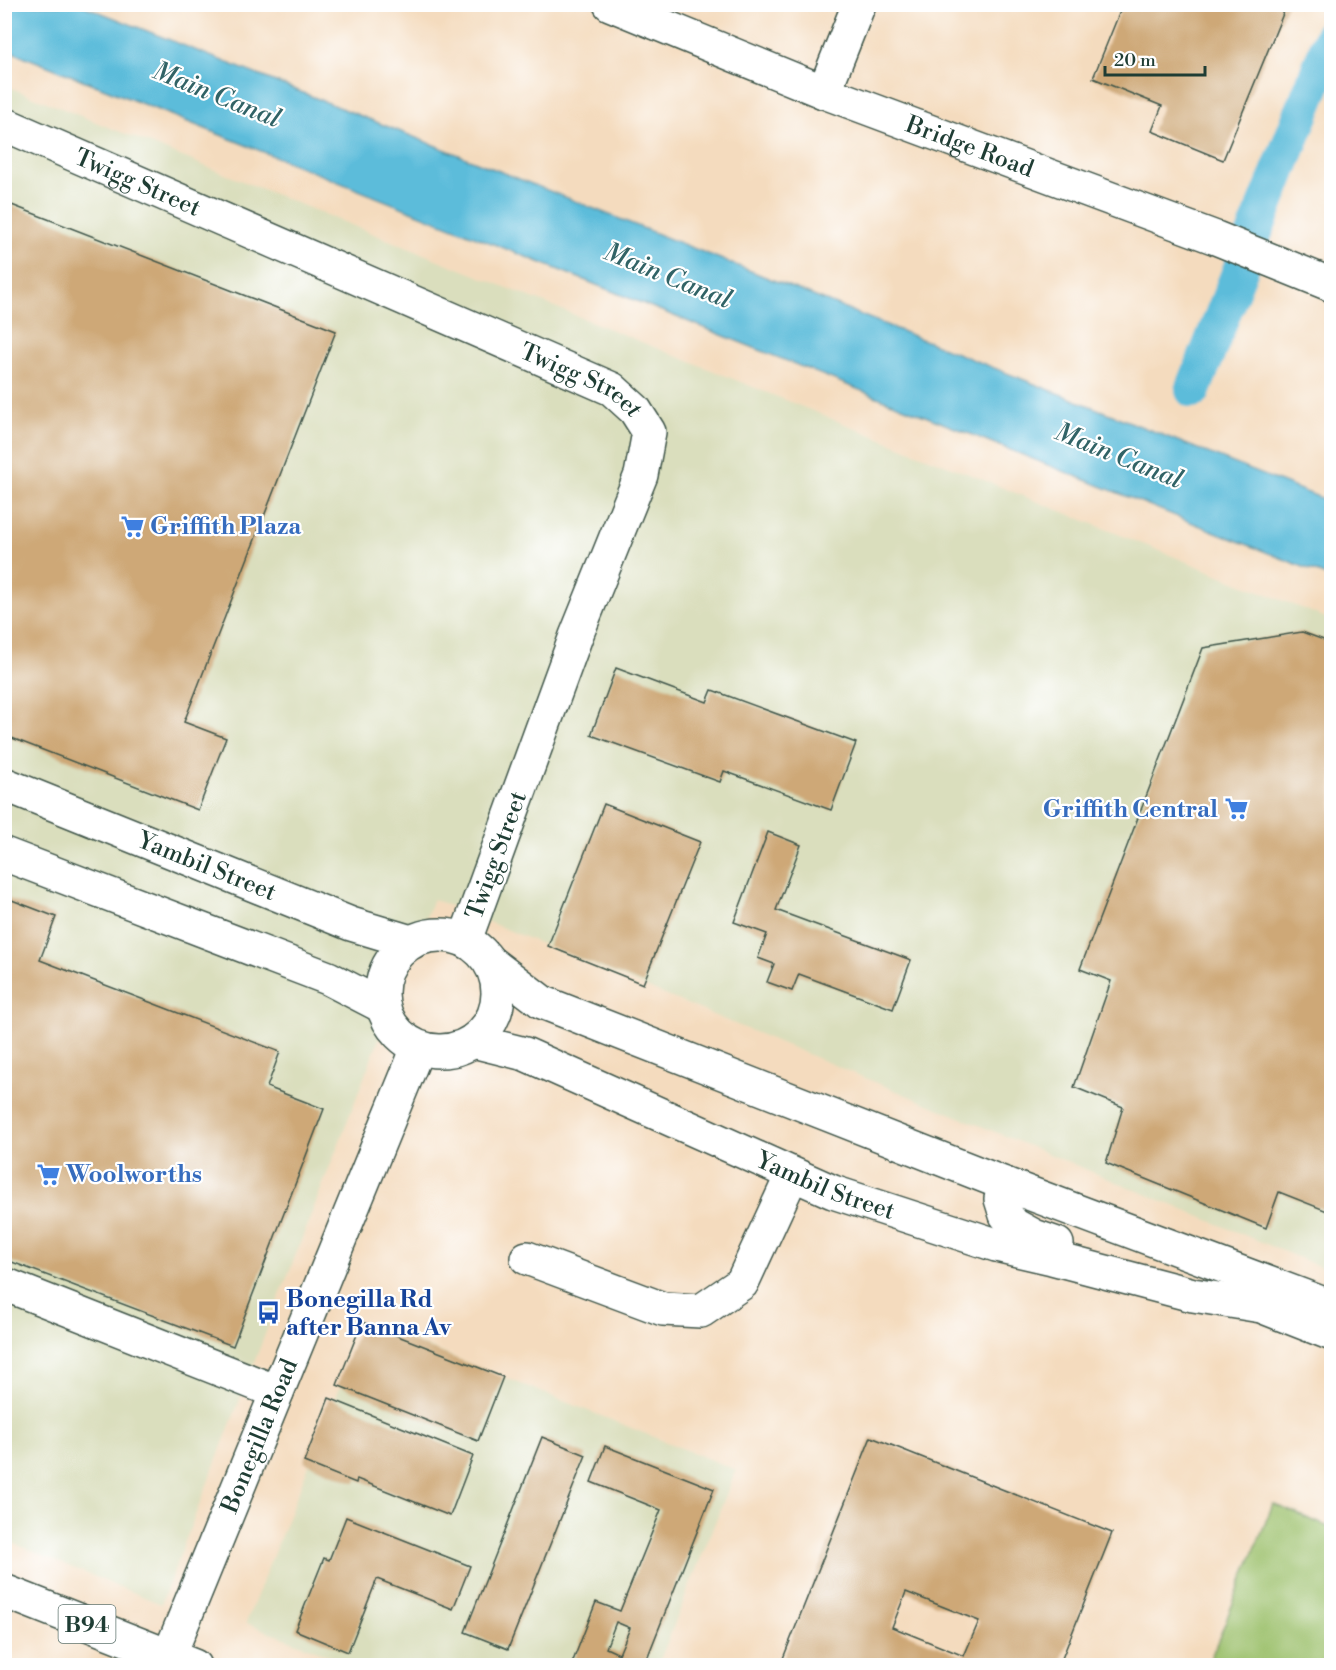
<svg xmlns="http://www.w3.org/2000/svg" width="1336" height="1670" viewBox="0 0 1336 1670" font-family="'Libre Bodoni',serif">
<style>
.built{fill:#dadebd}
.green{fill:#9bc06b;stroke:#5d7e50;stroke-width:1.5}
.water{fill:#5cbcda;stroke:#3e7c87;stroke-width:1.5}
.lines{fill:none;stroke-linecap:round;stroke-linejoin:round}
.canal{stroke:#5cbcda;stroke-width:36}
.building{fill:#cea877;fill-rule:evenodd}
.minor-casing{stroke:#3f5549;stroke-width:36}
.major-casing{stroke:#3f5549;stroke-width:36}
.minor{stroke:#fff;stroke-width:33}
.major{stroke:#fff;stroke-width:33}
.labels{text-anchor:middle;stroke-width:4.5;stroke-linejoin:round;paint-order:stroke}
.shield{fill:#fff;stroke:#627771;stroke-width:1.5}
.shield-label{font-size:22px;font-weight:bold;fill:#1f3d34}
.street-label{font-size:24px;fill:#1f3d34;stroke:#fff}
.shop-label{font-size:24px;font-weight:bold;fill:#366cbe;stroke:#fff;text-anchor:start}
.transit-label{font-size:24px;font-weight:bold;fill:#164399;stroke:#fff;text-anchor:start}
.water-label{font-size:26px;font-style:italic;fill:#316366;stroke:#fff}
</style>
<rect width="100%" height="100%" fill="#fff"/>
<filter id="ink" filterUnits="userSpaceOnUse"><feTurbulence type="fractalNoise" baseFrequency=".0167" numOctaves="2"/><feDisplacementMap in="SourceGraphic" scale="12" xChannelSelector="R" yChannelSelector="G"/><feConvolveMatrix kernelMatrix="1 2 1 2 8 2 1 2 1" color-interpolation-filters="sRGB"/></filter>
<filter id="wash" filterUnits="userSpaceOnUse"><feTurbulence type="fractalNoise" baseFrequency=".008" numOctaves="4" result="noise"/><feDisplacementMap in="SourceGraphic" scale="24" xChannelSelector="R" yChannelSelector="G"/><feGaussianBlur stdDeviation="1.35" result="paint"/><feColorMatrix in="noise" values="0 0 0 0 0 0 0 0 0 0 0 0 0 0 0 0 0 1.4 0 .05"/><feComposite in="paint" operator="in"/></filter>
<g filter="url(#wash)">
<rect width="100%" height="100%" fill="#f4dbbe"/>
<!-- built -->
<g class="built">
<path d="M4 85 1331 620V1271L433 899 161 1604 5 1540Z"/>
<path d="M366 1322 736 1470 658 1665H353L246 1623Z"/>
</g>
<!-- green -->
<path class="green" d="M1273 1504 1331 1528V1665H1208Z"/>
<!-- water -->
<path class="water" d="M4 5H82L1331 502V578L5 49Z"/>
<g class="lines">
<!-- canal -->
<path class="canal" d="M1193 390 1332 36"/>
</g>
<g id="blocks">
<!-- building -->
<g class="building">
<path d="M1123 4H1287L1223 160 1152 131 1162 106 1093 78Z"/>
<path d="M4 202 336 331 184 722 226 738 198 810 4 735Z"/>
<path d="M1302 632 1332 643V1213L1279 1192 1266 1228 1106 1163 1123 1107 1074 1087 1111 981 1080 969 1203 648Z"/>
<path d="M616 668 707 702 712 690 856 743 831 810 724 771 720 782 591 735Z"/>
<path d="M604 804 700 842 643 984 548 946Z"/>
<path d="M768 832 801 845 776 910 911 960 893 1009 799 974 792 991 767 982 774 964 758 958 767 934 734 922Z"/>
<path d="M4 897 56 917 40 960 280 1052 267 1087 324 1109 233 1346 4 1259Z"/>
<path d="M362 1322 503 1377 478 1441 337 1385Z"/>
<path d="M329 1398 473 1456 450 1516 357 1479 356 1483 304 1462Z"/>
<path d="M542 1437 586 1455 508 1649 465 1632Z"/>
<path d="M871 1437 1112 1533 1059 1666H780ZM906 1592 979 1621 964 1656 892 1627Z"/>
<path d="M605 1446 714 1489 644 1666H571L596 1602 620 1611 661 1510 591 1482ZM616 1622 630 1628 619 1654 606 1648Z"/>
<path d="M346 1517 470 1566 453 1609 377 1579 348 1652 295 1630 324 1558 329 1560Z"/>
</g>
</g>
</g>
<g filter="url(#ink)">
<use href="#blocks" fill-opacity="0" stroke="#3f5549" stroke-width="1.5"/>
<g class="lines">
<defs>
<g id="minor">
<path id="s1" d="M610 4 824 92 1216 238 1332 285"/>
<path d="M824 92 859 4"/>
<path id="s2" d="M4 124 612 389 635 410 649 432 641 475 576 636 465 940"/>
<path id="s3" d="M4 784 351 924 411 942"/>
<path d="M4 854 328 978 382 1006"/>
<circle cx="440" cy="993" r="58"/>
<path d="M491 963 542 1002 1005 1184 1332 1307"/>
<path id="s4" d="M473 1041 525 1054 833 1192 996 1245 1052 1258 1193 1295 1261 1306 1332 1334"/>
<path d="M1005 1184 1001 1199 1006 1215 1014 1225 1034 1236 1057 1244"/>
<path d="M527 1258 663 1309 701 1311 742 1283 792 1175"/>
<path d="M4 1284 277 1392"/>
<path id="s5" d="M169 1656 418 1048"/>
</g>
<path id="major" d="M4 1591 194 1666"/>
</defs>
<!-- minor casing -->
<use href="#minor" class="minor-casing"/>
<!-- major casing -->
<use href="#major" class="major-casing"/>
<!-- minor -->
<use href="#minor" class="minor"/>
<!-- major -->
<use href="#major" class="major"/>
</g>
</g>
<!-- icons -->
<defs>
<symbol id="supermarket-bare" viewBox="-9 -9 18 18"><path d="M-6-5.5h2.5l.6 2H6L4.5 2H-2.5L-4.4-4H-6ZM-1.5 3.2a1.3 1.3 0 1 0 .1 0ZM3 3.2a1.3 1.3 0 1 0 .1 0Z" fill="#3f7fe0" stroke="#fff" stroke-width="2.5" paint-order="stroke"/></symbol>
<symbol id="bus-bare" viewBox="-9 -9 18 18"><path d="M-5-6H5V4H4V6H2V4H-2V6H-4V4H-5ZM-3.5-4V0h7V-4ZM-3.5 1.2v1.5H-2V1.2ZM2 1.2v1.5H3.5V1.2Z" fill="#1a4fb4" stroke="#fff" stroke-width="2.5" paint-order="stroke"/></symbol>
</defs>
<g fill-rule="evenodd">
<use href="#supermarket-bare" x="116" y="510" width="33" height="33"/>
<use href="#supermarket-bare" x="1220" y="792" width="33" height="33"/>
<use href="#supermarket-bare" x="32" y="1158" width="33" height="33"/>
<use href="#bus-bare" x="252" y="1296" width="33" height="33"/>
</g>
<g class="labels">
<!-- shield labels -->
<rect class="shield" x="58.5" y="1605" width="57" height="38" rx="4.5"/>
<g class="shield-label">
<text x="87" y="1632">B94</text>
</g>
<!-- street labels -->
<g class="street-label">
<text dy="8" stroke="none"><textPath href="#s1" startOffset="387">Bridge Road</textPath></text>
<text dy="8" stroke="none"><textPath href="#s2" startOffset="146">Twigg Street</textPath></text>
<text dy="8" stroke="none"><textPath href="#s2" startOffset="632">Twigg Street</textPath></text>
<text transform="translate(496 855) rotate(-70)" y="8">Twigg Street</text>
<text dy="8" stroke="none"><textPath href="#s3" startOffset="219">Yambil Street</textPath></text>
<text dy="8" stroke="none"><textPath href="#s4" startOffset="382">Yambil Street</textPath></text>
<text dy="8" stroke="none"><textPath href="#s5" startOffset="238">Bonegilla Road</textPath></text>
</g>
<!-- shop labels -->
<g class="shop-label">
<text x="150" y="534">Griffith Plaza</text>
<text x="1218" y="817" text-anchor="end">Griffith Central</text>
<text x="66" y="1182">Woolworths</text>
</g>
<!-- transit labels -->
<g class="transit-label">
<text x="286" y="1307">Bonegilla Rd<tspan x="286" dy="28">after Banna Av</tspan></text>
</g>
<!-- water labels -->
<g class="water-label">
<text transform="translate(217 94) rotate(22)" y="9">Main Canal</text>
<text transform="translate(668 275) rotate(22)" y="9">Main Canal</text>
<text transform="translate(1119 455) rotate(22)" y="9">Main Canal</text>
</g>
</g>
<!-- margin -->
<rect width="1336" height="1670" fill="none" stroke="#fff" stroke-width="24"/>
<!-- scale -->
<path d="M1105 66v9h100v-9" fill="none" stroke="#1f3d34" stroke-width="3"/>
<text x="1114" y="66" font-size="18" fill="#1f3d34" stroke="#ffffff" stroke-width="4.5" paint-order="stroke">20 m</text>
</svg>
